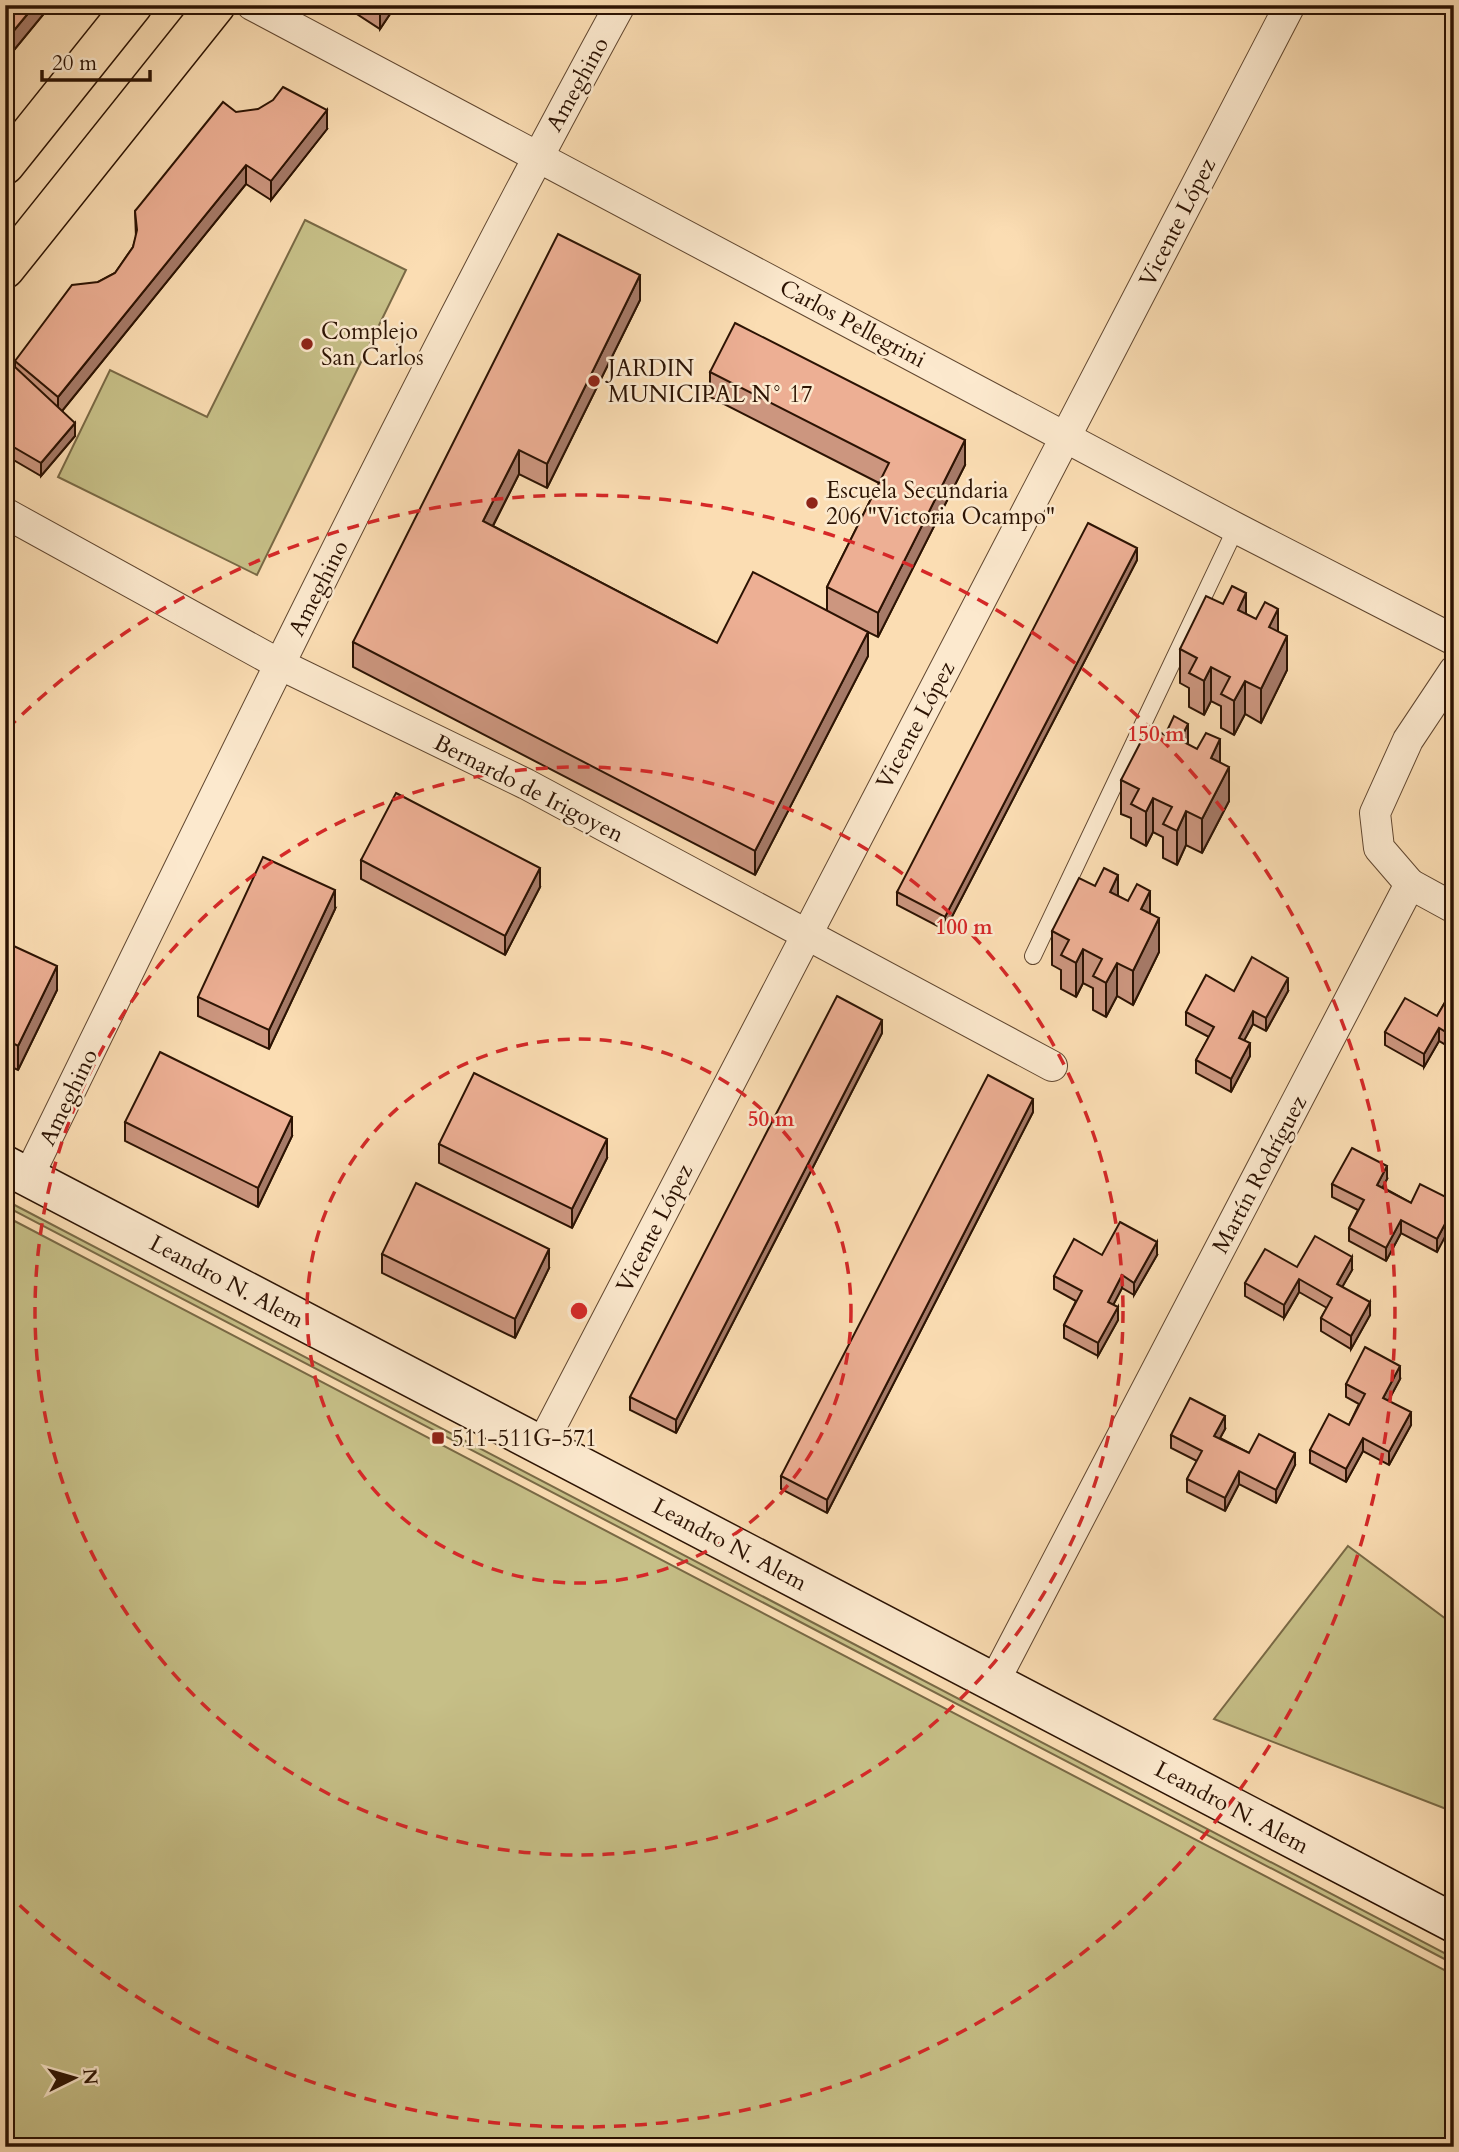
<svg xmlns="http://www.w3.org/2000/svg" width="1459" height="2152" viewBox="0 0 1459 2152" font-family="Cardo,serif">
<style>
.green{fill:#c6bf87;stroke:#796945;stroke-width:2}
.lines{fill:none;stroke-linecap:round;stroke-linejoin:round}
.service-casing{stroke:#60462f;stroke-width:18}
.minor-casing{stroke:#60462f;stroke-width:32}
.secondary-casing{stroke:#2c1303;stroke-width:41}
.primary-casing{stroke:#2c1303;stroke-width:41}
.service{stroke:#fce9ce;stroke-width:16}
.minor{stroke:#fce9ce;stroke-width:30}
.secondary{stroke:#fce9ce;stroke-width:38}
.primary{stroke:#fbddb3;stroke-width:38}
.wall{fill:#cc967f;stroke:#2c1303;stroke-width:2}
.shaded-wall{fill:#a67a68;stroke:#2c1303;stroke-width:2}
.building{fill:#edaf94;stroke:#2c1303;stroke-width:2}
.ring{fill:none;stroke:#d62828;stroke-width:3.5;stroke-dasharray:12 9}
.poi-dot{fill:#8f2418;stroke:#fce9ce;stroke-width:2.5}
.labels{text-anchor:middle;stroke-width:5;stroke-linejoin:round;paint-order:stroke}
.street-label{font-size:23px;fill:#2c1303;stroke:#fce9ce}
.poi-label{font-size:23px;fill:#2c1303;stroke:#fce9ce;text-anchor:start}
.centre{fill:#d62828;stroke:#fce9ce;stroke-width:3.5}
.ring-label{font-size:21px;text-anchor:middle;font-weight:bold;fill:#d62828;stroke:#fce9ce;stroke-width:5;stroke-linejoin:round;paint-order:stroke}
</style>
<rect width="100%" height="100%" fill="#fbddb3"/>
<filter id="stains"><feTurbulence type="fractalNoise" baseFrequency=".00286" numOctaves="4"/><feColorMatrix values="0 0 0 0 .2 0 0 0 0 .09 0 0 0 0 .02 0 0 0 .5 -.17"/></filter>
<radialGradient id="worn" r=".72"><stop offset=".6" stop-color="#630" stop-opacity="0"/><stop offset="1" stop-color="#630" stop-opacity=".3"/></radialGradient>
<!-- green -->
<g class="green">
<path d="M305 220 406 270 257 575 58 477 110 370 207 417Z"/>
<path d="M5 1200 1454 1958V1964L5 1206Z"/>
<path d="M5 1216 1454 1975V2147H5Z"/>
<path d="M1348 1546 1454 1625V1812L1214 1719Z"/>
</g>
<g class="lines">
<defs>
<path id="service" d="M1033 956 1236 528"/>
<g id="minor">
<path d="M252 5 1236 528 1454 640"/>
<path d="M5 513 279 664 526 784 1052 1066"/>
<path d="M1410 884 1454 908"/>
<path d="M28 1177C221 784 410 389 620 5"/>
<path d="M541 1446 1290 5"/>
<path d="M994 1682 1410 884 1379 848 1375 813 1408 740 1454 671"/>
</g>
<path id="secondary" d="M5 1165 1454 1923"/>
<g id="primary">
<path d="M5 165 133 5"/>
<path d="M5 269 216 5"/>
</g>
</defs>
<!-- service casing -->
<use href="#service" class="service-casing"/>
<!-- minor casing -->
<use href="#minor" class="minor-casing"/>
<!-- secondary casing -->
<use href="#secondary" class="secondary-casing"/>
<!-- primary casing -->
<use href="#primary" class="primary-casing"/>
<!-- service -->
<use href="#service" class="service"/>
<!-- minor -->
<use href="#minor" class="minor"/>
<!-- secondary -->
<use href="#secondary" class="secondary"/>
<!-- primary -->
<use href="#primary" class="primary"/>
</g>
<!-- wall -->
<g class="wall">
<path d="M5 5H51L5 61Z"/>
<path d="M343 5H396L380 29Z"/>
<path d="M236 112 327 129 271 200 246 184 62 411 75 436 41 476 5 455V442L10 429 5 418V377L15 367V361L98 282 115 273 133 247 136 237 135 211Z"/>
<path d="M640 300 547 488 519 474 493 526 717 643 827 611V587L879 483 710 397V372L965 465 878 637 868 632V656L755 875 353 667V642Z"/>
<path d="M1137 560 945 930 897 905V892Z"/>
<path d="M1223 604 1246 614 1278 632 1287 670 1261 723 1245 714 1234 735 1221 728V706L1211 701 1204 715 1189 707V688L1180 683V649Z"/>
<path d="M1165 735 1188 745 1220 762 1229 801 1202 853 1186 845 1177 865 1163 858V837L1153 832 1146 846 1131 838V818L1121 814V780Z"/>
<path d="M361 860 540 887 505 955 361 879Z"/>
<path d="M1095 886 1118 896 1150 914 1159 952 1133 1005 1117 996 1106 1017 1093 1010V988L1083 983 1076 997 1061 989V970L1052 965V931Z"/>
<path d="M335 909 269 1049 198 1016V997Z"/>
<path d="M5 942 57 990 18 1070 5 1064Z"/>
<path d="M1454 987V1050L1439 1041 1424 1067 1385 1045V1032L1437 1016Z"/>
<path d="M1234 991H1288L1266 1031 1253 1024 1244 1040 1250 1056 1231 1092 1196 1073V1060L1209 1037 1186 1025V1012Z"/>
<path d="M882 1033 676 1433 630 1410V1397Z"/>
<path d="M1033 1112 827 1513 781 1489V1476Z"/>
<path d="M125 1122 292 1136 258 1207 125 1141Z"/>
<path d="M439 1144 607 1158 572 1228 439 1163Z"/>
<path d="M1387 1179 1382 1187 1411 1203 1454 1201 1437 1252 1401 1233 1386 1261 1349 1241V1228L1358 1210 1332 1197V1184Z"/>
<path d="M382 1254 549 1268 515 1338 382 1273Z"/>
<path d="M1102 1255H1157L1134 1295 1122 1288 1113 1305 1118 1320 1098 1356 1064 1338V1325L1076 1301 1054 1289V1276Z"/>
<path d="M1297 1267 1352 1270 1342 1287 1370 1315 1351 1349 1321 1331V1318L1327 1308 1299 1292 1284 1318 1245 1296V1283Z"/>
<path d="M1400 1379 1388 1401 1411 1425 1389 1465 1363 1451 1346 1482 1310 1463V1450L1349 1425 1359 1404 1346 1397V1384Z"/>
<path d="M1225 1429 1220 1438 1249 1453 1295 1465 1276 1503 1239 1484 1225 1511 1187 1492V1479L1197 1461 1171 1448V1435Z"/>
</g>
<!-- shaded-wall -->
<g class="shaded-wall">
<path d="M35 5H51L5 61V48L11 40V34Z"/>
<path d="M383 5H396L380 29V11Z"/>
<path d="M327 110V129L271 200V181Z"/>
<path d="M246 165V184L58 416V397Z"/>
<path d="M640 275V300L547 488V464Z"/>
<path d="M75 423V436L41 476V463Z"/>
<path d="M965 440V465L878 637V613Z"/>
<path d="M519 450V474L483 545V521Z"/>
<path d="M1137 548V560L945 930V917Z"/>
<path d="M1246 593V627L1238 610Z"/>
<path d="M1278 609V643L1269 627Z"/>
<path d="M868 632V656L755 875V851Z"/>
<path d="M1287 636V670L1261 723V689Z"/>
<path d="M1211 667V701L1204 715V681Z"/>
<path d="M1245 681V714L1234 735V701Z"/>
<path d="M1188 724V758L1180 740Z"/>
<path d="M1220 739V773L1211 758Z"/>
<path d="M1229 767V801L1202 853V819Z"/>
<path d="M1153 798V832L1146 846V812Z"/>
<path d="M1186 811V845L1177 865V831Z"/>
<path d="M540 868V887L505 955V936Z"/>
<path d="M1118 875V909L1110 892Z"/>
<path d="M335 890V909L269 1049V1030Z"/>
<path d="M1150 891V925L1141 909Z"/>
<path d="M1159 918V952L1133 1005V971Z"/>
<path d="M1083 949V983L1076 997V963Z"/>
<path d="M1117 963V996L1106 1017V983Z"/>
<path d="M57 966V990L18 1070V1046Z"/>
<path d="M1288 978V991L1266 1031V1018Z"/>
<path d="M1253 1011V1024L1239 1050V1038Z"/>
<path d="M882 1020V1033L676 1433V1420Z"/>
<path d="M1439 1028V1041L1424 1067V1054Z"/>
<path d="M1250 1043V1056L1231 1092V1079Z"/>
<path d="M1033 1099V1112L827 1513V1500Z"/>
<path d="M292 1117V1136L258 1207V1188Z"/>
<path d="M607 1139V1158L572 1228V1209Z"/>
<path d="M1387 1166V1179L1377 1198V1185Z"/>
<path d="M1454 1207V1220L1437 1252V1239Z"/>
<path d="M1401 1220V1233L1386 1261V1248Z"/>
<path d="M1157 1242V1255L1134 1295V1283Z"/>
<path d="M549 1249V1268L515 1338V1319Z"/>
<path d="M1352 1257V1270L1337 1296V1284Z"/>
<path d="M1122 1275V1288L1108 1315V1302Z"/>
<path d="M1299 1279V1292L1284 1318V1305Z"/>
<path d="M1370 1302V1315L1351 1349V1336Z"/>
<path d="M1118 1307V1320L1098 1356V1343Z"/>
<path d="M1400 1366V1379L1383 1411V1398Z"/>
<path d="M1411 1412V1425L1389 1465V1452Z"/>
<path d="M1225 1416V1429L1214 1449V1436Z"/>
<path d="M1363 1438V1451L1346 1482V1469Z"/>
<path d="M1295 1453V1465L1276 1503V1490Z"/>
<path d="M1239 1471V1484L1225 1511V1498Z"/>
</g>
<!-- building -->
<g class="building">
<path d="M5 5H35L11 34 5 29Z"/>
<path d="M372 5H383L380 11Z"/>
<path d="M5 35 11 40 5 48Z"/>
<path d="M283 87 327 110 271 181 246 165 58 397 15 361 72 285 98 282 115 273 133 247 137 230 135 211 223 102 236 112 258 109 273 100Z"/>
<path d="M558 234 640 275 547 464 519 450 483 521 717 643 753 572 868 632 755 851 353 642Z"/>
<path d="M735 323 965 440 878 613 827 587 889 463 710 372Z"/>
<path d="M15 367 75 423 41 463 5 442 10 427 9 414 5 406V377Z"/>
<path d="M1088 523 1137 548 945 917 897 892Z"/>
<path d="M1232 586 1246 593 1238 610 1256 619 1265 602 1278 609 1269 627 1287 636 1261 689 1245 681 1234 701 1221 694 1230 677 1211 667 1204 681 1189 673 1197 658 1180 649 1206 596 1223 604Z"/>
<path d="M1174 716 1188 724 1180 740 1197 749 1206 733 1220 739 1211 758 1229 767 1202 819 1186 811 1177 831 1163 824 1172 807 1153 798 1146 812 1131 804 1139 789 1121 780 1149 726 1165 735Z"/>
<path d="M396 793 540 868 505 936 361 860Z"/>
<path d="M263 857 335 890 269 1030 198 997Z"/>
<path d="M1104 868 1118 875 1110 892 1128 901 1137 884 1150 891 1141 909 1159 918 1133 971 1117 963 1106 983 1093 976 1102 959 1083 949 1076 963 1061 955 1069 940 1052 931 1079 878 1095 886Z"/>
<path d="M5 942 57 966 18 1046 5 1039Z"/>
<path d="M1252 957 1288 978 1266 1018 1253 1011 1239 1038 1250 1043 1231 1079 1196 1060 1214 1027 1186 1012 1206 975 1234 991Z"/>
<path d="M1454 987V1037L1439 1028 1424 1054 1385 1032 1405 998 1437 1016Z"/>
<path d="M837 996 882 1020 676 1420 630 1397Z"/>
<path d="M160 1052 292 1117 258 1188 125 1122Z"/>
<path d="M474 1073 607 1139 572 1209 439 1144Z"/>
<path d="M988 1075 1033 1099 827 1500 781 1476Z"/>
<path d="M1352 1148 1387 1166 1377 1185 1411 1203 1420 1184 1454 1201V1207L1437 1239 1401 1220 1386 1248 1349 1228 1364 1200 1332 1184Z"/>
<path d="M416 1183 549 1249 515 1319 382 1254Z"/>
<path d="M1120 1222 1157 1242 1134 1283 1122 1275 1108 1302 1118 1307 1098 1343 1064 1325 1082 1291 1054 1276 1074 1239 1102 1255Z"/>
<path d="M1315 1236 1352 1257 1337 1284 1370 1302 1351 1336 1321 1318 1332 1298 1299 1279 1284 1305 1245 1283 1265 1249 1297 1267Z"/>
<path d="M1365 1347 1400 1366 1383 1398 1411 1412 1389 1452 1363 1438 1346 1469 1310 1450 1329 1414 1349 1425 1365 1394 1346 1384Z"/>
<path d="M1190 1398 1225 1416 1214 1436 1249 1453 1259 1434 1295 1453 1276 1490 1239 1471 1225 1498 1187 1479 1202 1451 1171 1435Z"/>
</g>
<!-- distance rings -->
<g class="ring">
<circle cx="579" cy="1311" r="272"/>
<circle cx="579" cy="1311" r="544"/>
<path d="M7 729A816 816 0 1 1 7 1893"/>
</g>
<!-- markers -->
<g class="poi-dot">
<circle cx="307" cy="344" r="7"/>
<circle cx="594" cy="381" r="7"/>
<circle cx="812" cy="503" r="7"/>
<rect x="431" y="1431" width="14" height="14" rx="3.5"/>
</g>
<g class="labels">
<!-- street labels -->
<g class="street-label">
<text transform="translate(577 84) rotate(-61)" y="8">Ameghino</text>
<text transform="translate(1177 222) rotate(-63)" y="8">Vicente López</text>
<text transform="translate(853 323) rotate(28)" y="8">Carlos Pellegrini</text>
<text transform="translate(318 588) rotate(-63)" y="8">Ameghino</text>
<text transform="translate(915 725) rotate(-62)" y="8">Vicente López</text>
<text transform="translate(529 788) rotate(27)" y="8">Bernardo de Irigoyen</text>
<text transform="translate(68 1097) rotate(-64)" y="8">Ameghino</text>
<text transform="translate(1259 1174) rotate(-62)" y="8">Martín Rodríguez</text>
<text transform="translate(654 1228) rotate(-63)" y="8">Vicente López</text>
<text transform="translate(227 1281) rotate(28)" y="8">Leandro N. Alem</text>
<text transform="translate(730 1544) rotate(28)" y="8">Leandro N. Alem</text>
<text transform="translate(1232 1807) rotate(28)" y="8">Leandro N. Alem</text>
</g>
<!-- poi labels -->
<g class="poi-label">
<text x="321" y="339">Complejo<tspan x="321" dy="26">San Carlos</tspan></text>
<text x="608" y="376">JARDIN<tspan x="608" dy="26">MUNICIPAL N° 17</tspan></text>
<text x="826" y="498">Escuela Secundaria<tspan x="826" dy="26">206 "Victoria Ocampo"</tspan></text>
<text x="452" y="1446">511-511G-571</text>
</g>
</g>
<circle cx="579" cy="1311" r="10" class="centre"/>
<g class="ring-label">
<text x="1156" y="741">150 m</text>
<text x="964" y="934">100 m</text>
<text x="771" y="1126">50 m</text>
</g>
<!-- margin -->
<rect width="1459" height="2152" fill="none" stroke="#fbddb3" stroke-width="28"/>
<rect x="7" y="7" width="1445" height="2138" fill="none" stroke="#2c1303" stroke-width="3.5"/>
<rect x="14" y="14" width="1431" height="2124" fill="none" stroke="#2c1303" stroke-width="2"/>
<!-- north arrow -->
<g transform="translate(74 2078) rotate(85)" stroke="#fce9ce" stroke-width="5" paint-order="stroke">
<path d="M0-5L12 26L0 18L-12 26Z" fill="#2c1303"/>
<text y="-10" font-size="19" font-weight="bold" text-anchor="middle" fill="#2c1303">N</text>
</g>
<!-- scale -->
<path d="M42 70v10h108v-10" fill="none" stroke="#2c1303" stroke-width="3.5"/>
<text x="52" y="70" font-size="21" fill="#2c1303" stroke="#fce9ce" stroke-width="5" paint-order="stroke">20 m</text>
<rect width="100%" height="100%" filter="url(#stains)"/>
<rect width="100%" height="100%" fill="url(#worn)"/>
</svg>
